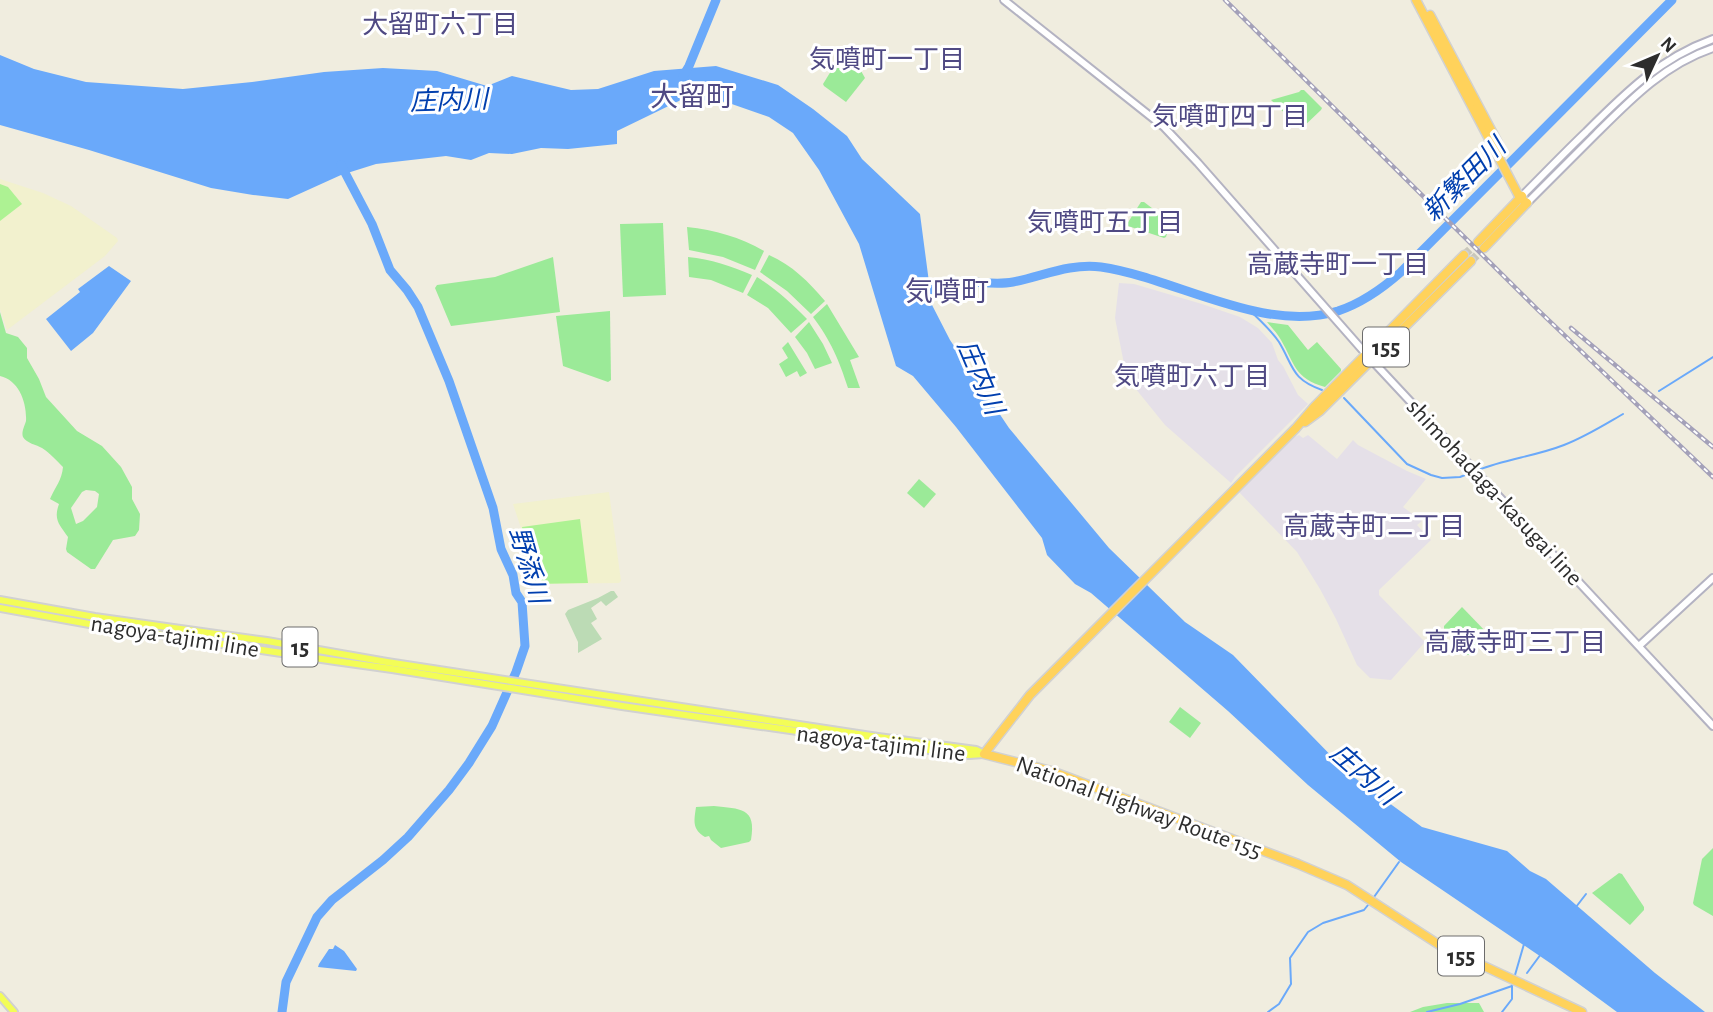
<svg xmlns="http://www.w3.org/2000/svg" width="1713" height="1012" viewBox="0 0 1713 1012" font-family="'Alegreya Sans','Noto Sans JP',sans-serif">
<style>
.industrial{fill:#e5e0e8}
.education{fill:#f2f1ce}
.green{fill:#9bea98;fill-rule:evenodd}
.cemetery{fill:#bcdbb5}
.pitch{fill:#adf293}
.water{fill:#6aa9fa}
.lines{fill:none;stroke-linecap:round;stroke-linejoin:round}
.stream{stroke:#6aa9fa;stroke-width:2}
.river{stroke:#6aa9fa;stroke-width:9}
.highway-tunnel{stroke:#c9c7bb;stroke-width:8;stroke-dasharray:8 4;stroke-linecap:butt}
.secondary-casing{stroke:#b4b3c2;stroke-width:10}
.primary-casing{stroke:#d1d1d1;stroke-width:10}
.highway-casing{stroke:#d1d1d1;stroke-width:11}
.secondary{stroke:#fff;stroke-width:6}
.primary{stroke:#f3fd57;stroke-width:6}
.highway{stroke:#ffd25b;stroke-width:8}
.rail-casing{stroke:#a4a1b9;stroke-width:4.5}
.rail{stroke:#fff;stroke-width:2;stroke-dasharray:5;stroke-linecap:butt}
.labels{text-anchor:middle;stroke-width:6;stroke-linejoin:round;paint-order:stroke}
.shield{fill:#fff;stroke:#6c6c6c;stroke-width:2}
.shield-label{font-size:23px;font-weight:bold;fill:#2d2d2d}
.street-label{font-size:24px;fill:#2d2d2d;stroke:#fff}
.neighbourhood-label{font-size:26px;fill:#4f4983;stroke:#fff}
.water-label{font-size:26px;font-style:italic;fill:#013fae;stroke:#fff}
.quarter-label{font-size:28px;fill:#4f4983;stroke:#fff}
</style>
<rect width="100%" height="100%" fill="#f0eddf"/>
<!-- industrial -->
<g class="industrial">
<path d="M1119 283 1134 284 1202 304 1240 317 1258 328 1272 343 1278 360 1283 366 1298 395 1308 404 1235 477 1231 483 1165 425 1131 383 1126 374 1115 318Z"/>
<path d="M1299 435 1303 438 1308 435 1337 459 1353 440 1358 445 1407 471 1426 479 1403 507 1422 521 1417 525 1431 540 1379 590V595L1425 642 1391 680 1370 678 1357 665 1336 619 1320 589 1297 552 1237 490 1294 437Z"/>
</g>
<!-- education -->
<g class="education">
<path d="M0 179 43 193 71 206 117 238 118 241 105 256 7 330 0 309Z"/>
<path d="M609 492 621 581 619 583 535 584 521 528 513 504Z"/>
</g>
<!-- green -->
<g class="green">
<path d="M849 52 851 53 865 78 846 102 824 86 823 84 836 63Z"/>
<path d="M1301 90H1304L1322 108 1321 110 1301 129 1271 100 1299 92Z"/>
<path d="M1141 202H1144L1169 221 1170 223 1166 237 1164 238 1128 226 1127 224Z"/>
<path d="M663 223 666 295 623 297 620 224Z"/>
<path d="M687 227C715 230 740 237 764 251L755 270 723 257 689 250Z"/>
<path d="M769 255C793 266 808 281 825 301L811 314 787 291 760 272Z"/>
<path d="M553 257 560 312 451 326 435 288 437 285 495 277Z"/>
<path d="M688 257C711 259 731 266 752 275L743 293 711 280 689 277Z"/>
<path d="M757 277C776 289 791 303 807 319L791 333 768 308 747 295Z"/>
<path d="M827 304 859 357 850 360 860 388H848C839 360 831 341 813 317Z"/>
<path d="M610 311 611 380 608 382 563 366 556 316Z"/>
<path d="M0 312 6 333 18 337 27 348V358L39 379 46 397 77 431 102 446 121 467 132 487V499L140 514 139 530 135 536 113 540 95 569H91L67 552 66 549 68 537C60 525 53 520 59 504L50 499C55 487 62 480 63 467 57 461 50 453 42 448 37 445 26 443 23 437 21 432 25 425 26 421 27 403 19 380 0 376ZM86 490 95 491 99 494 97 507 83 521 76 524 71 508 82 492Z"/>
<path d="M809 322 823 344 832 363 815 369 807 353 795 337Z"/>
<path d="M1267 322 1288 325 1308 350 1317 342 1341 369V371L1325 387C1294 378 1295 364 1281 340 1277 333 1272 328 1267 322Z"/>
<path d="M788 342 807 373 800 377 797 371 786 377 779 364 788 358 782 348Z"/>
<path d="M919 479 936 494 924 508 907 493Z"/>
<path d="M1462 607 1490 636 1470 655H1467L1444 629V626Z"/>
<path d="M1180 707 1201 723 1190 738 1169 722Z"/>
<path d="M714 806C740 809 757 807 751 840L749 842 721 848 711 840 709 836 705 837C692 829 694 821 696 807Z"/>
<path d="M1713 848V916L1694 905 1693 903 1702 859Z"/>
<path d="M1619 873 1622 874 1644 907V910L1630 925 1592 893Z"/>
<path d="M1447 1003H1479L1484 1012H1410L1423 1007Z"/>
</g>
<!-- cemetery -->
<path class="cemetery" d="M611 591H614L618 597 606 606 601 601 591 608 597 619 591 623 602 639 578 653V642L565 614 568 610 598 598Z"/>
<!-- pitch -->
<g class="pitch">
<path d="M0 184 8 187 22 204 0 221Z"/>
<path d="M580 519 588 583 535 584 522 527Z"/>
</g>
<!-- water -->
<g class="water">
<path d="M0 55 34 69 86 82 183 89 252 82 324 72 383 68 437 71 487 86 512 76 571 90 598 89 654 71 716 66 778 85 813 109 847 136 862 159 920 214 932 305 950 340 1009 428 1109 548 1185 622 1233 655 1348 773 1422 827 1507 851 1530 871 1546 879 1655 973 1705 1012H1617L1553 965 1401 862 1308 785 1228 711 1091 593 1075 584 1047 555 1042 538 956 427 913 376 896 366 859 244 819 170 793 133 769 117 726 102 683 99 617 131V144L568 149 541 148 512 154 489 153 471 160 446 156 376 164 341 175 288 199 253 195 211 188 89 150 0 125Z"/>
<path d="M109 266 131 281 93 333 71 351 46 319 80 292 78 289Z"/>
<path d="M335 945 344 951 357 969 356 971 318 967 319 964 329 949H333Z"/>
</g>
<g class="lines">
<!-- stream -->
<g class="stream">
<path d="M1248 309C1259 319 1271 330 1279 342 1294 367 1291 379 1322 390"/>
<path d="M1659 391 1713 357"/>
<path d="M1344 398 1407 464 1431 475 1442 478 1460 477 1473 472"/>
<path d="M1478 470C1506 459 1536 456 1564 445 1585 437 1604 425 1623 414"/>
<path d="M1374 897 1399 862"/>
<path d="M1576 907 1586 894"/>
<path d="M1527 973 1541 954"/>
<path d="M1515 975 1524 944"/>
<path d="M1268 1012 1279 1004 1291 984 1290 958 1308 932 1323 923 1364 910 1368 905"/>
<path d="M1427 1012 1460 1004 1512 986V984V999L1502 1012"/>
</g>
<!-- river -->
<g class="river">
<path d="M683 76 689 66 716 0"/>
<path d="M925 292C933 289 941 284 950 283 969 279 992 286 1013 282 1043 276 1070 263 1101 267 1176 278 1263 334 1338 311 1362 303 1383 288 1401 272L1672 0"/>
<path d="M282 1012 286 982 317 917 332 900 383 860 408 837 449 790 469 763 492 726 516 672 525 646 522 602 516 593 513 575 501 549 493 508 449 381 418 307 407 290 390 270 372 224 341 165"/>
</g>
<!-- highway-tunnel -->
<g class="highway-tunnel">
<path d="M1464 255 1478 242"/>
<path d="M1471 261 1484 248"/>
</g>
<defs>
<g id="secondary">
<path d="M1004 0 1164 127 1198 163 1366 354 1713 726"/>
<path d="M1524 194C1545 173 1565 152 1586 132 1625 93 1660 58 1713 39"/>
<path d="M1527 203C1550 180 1573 157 1596 134 1631 99 1665 64 1713 48"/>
<path d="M1639 646 1713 578"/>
</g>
<g id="primary">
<path d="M0 600 95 617 267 641 387 662 878 737 976 750 984 754"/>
<path d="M0 608 95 625 335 661 392 669 622 706 950 753 969 755 984 754"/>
<path d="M0 996 14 1012"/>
</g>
<g id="highway">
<path d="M1416 0 1520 198 1527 203"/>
<path d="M1430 15 1498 143"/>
<path d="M1478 242 1522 196"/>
<path d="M1484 248 1527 203"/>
<path d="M1464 255 1314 407 1296 428 1030 695 984 754 1051 771 1298 864 1347 885 1441 946 1582 1012"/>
<path d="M1305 422 1320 411 1471 261"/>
</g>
</defs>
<!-- secondary casing -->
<use href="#secondary" class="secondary-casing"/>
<!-- primary casing -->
<use href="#primary" class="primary-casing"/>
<!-- highway casing -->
<use href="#highway" class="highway-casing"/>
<!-- secondary -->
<use href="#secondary" class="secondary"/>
<!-- primary -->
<use href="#primary" class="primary"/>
<!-- highway -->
<use href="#highway" class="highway"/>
<defs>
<g id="rail">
<path d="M1225 0 1538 310 1713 477"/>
<path d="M1571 328 1713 447"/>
</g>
</defs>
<!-- rail casing -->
<use href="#rail" class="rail-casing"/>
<!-- rail -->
<use href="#rail" class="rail"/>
</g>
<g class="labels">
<!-- shield labels -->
<g class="shield">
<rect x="1363" y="327.5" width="46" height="39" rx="5"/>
<rect x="282.5" y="627.5" width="35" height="39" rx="5"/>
<rect x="1438" y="936.5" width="46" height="39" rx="5"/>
</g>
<g class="shield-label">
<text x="1386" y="355">155</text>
<text x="300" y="655">15</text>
<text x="1461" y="964">155</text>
</g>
<!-- street labels -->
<g class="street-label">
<text transform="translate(1495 492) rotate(47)" y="8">shimohadaga-kasugai line</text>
<text transform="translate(175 636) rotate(9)" y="8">nagoya-tajimi line</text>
<text transform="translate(881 743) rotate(7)" y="8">nagoya-tajimi line</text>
<text transform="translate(1139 807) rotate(20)" y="8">National Highway Route 155</text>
</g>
<!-- neighbourhood labels -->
<g class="neighbourhood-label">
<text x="440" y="33">大留町六丁目</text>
<text x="887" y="68">気噴町一丁目</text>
<text x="1230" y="125">気噴町四丁目</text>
<text x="1105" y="231">気噴町五丁目</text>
<text x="1338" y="273">高蔵寺町一丁目</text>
<text x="1192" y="385">気噴町六丁目</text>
<text x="1374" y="535">高蔵寺町二丁目</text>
<text x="1515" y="651">高蔵寺町三丁目</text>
</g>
<!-- water labels -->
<g class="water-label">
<text transform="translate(449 100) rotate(-2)" y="9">庄内川</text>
<text transform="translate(1464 179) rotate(-45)" y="9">新繁田川</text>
<text transform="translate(981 377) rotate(67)" y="9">庄内川</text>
<text transform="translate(529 565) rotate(74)" y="9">野添川</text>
<text transform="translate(1364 774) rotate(41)" y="9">庄内川</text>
</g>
<!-- quarter labels -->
<g class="quarter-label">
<text x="692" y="106">大留町</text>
<text x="947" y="301">気噴町</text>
</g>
</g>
<!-- north arrow -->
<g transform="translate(1657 56) rotate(46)" stroke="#ffffff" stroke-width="5" paint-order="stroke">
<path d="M0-5L12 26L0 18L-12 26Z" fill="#2d2d2d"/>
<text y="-10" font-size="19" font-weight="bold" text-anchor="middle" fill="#2d2d2d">N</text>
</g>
</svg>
